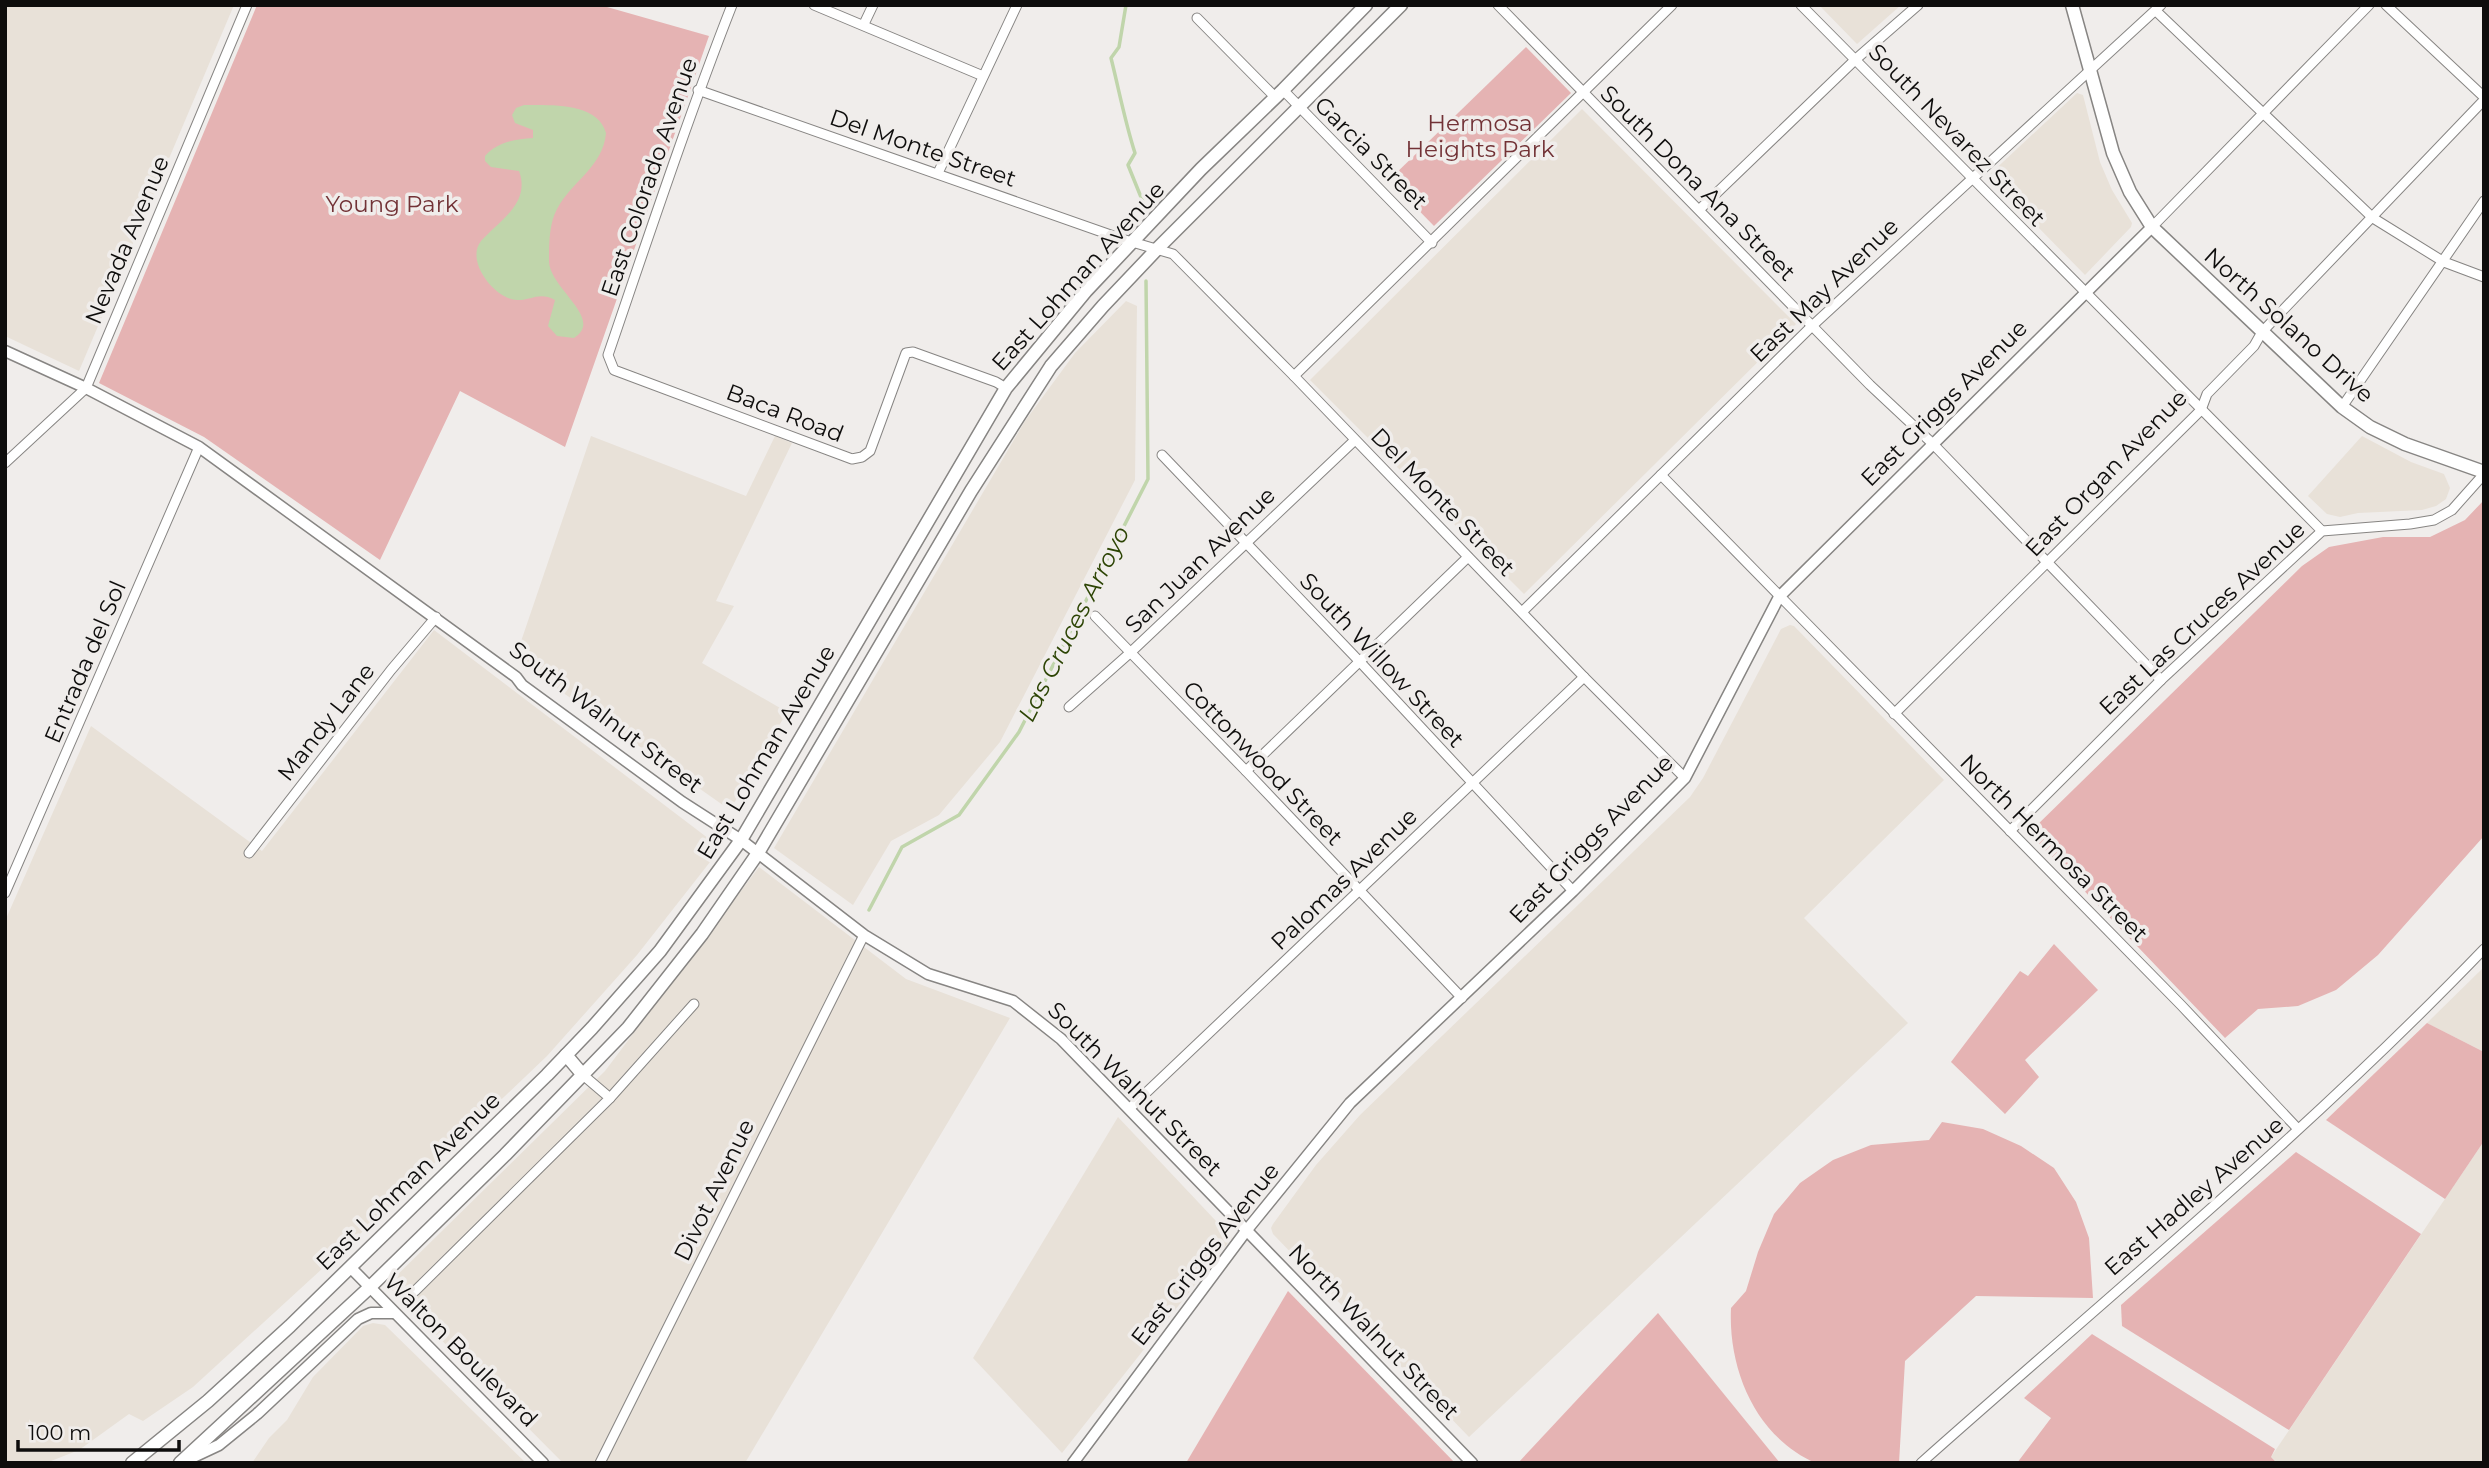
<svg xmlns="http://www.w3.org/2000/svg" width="2489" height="1468" viewBox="0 0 2489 1468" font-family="Montserrat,sans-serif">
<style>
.built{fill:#e8e1d8}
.green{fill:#e5b3b3}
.water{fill:#c0d5ab}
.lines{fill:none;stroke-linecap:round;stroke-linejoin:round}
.stream{stroke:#c0d5ab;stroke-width:3.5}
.minor-casing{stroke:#878583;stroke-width:11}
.tertiary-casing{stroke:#878583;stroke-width:13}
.secondary-casing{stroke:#878583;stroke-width:15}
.minor{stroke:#fff;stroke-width:9}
.tertiary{stroke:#fff;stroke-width:10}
.secondary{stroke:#fff;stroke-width:12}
.labels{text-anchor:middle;stroke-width:7;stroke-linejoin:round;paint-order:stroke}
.park-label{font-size:23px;fill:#723236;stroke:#f0edeb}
.street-label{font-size:23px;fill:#0e0d0c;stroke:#f0edeb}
.water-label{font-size:24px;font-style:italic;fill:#2c4404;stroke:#f0edeb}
</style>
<rect width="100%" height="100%" fill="#f0edeb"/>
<!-- built -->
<g class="built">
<path d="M5 5H234L79 371 5 336Z"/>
<path d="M1819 5H1901L1857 44Z"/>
<path d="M2077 93 2083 95 2100 162 2112 190 2132 223 2131 227 2085 275 1988 176Z"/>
<path d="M1582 109 1796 324 1524 594 1310 380Z"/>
<path d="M1126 301 1137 306 1135 480 1000 742 939 815 891 841 853 905 774 848 1025 421 1075 353Z"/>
<path d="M591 436 746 496 775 436 792 443 716 601 734 606 702 663 787 712 730 810 515 659Z"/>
<path d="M2362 436 2411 462 2444 474 2450 488 2446 499 2436 506 2422 510 2358 513 2340 517 2327 514 2308 496Z"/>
<path d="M1790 625 1794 626 1944 780 1804 918 1908 1023 1469 1437 1273 1234 1271 1228 1273 1224 1316 1165 1360 1115 1690 797 1703 778 1781 629Z"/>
<path d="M434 630 721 848 637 955 547 1056 359 1235 193 1387 143 1421 129 1414 79 1450 46 1463H5V921L91 726 262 851Z"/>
<path d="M759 867 906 979 1010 1018 745 1463H563L387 1285 605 1071Z"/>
<path d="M2484 967V1052L2427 1023Z"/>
<path d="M1118 1117 1232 1238 1062 1453 973 1358Z"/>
<path d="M2484 1141V1463H2278L2271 1457Z"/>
<path d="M373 1323 385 1325 526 1463H252L269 1438 287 1420 313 1377 363 1326Z"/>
</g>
<!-- green -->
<g class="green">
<path d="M257 5H600L709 36 565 447 460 391 380 560 204 437 99 383Z"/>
<path d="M1526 47 1571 93 1434 226 1389 180Z"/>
<path d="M2484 500V836L2378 955 2336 990 2298 1006 2258 1009 2225 1038 2029 833 2302 566 2329 547 2383 537H2430L2465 520Z"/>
<path d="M2054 944 2098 990 2025 1060 2039 1077 2005 1114 1951 1062 2020 971 2028 976Z"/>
<path d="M2427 1023 2484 1052V1141L2445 1199 2326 1120Z"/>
<path d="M1942 1122 1983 1129 2021 1146 2054 1168 2076 1202 2089 1238 2093 1298 1976 1296 1905 1361 1899 1463H1816C1757 1438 1728 1371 1731 1308L1746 1291 1758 1252 1774 1214 1800 1183 1833 1160 1871 1145 1929 1140Z"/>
<path d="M2296 1152 2421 1234 2289 1430 2122 1326 2121 1305Z"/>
<path d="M1288 1291 1455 1463H1186Z"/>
<path d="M1658 1313 1780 1463H1518Z"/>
<path d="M2092 1334 2275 1449 2271 1457 2277 1463H2017L2051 1418 2024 1398Z"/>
</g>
<!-- water -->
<path class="water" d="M524 105C549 105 598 102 606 133 603 167 572 181 557 209 549 224 549 244 549 261 549 288 605 319 574 338L557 336 548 326 555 300C537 290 528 304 511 299 491 293 466 260 481 241 499 221 531 203 519 171L491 167 485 161V156C497 142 516 139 533 138V130L515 123 512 115 516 108Z"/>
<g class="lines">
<!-- stream -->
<g class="stream">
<path d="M1126 5 1119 47 1111 58C1119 90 1125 122 1135 153L1128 165 1145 207"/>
<path d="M869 910 902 847 959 815 1019 732 1148 479 1146 281"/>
</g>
<defs>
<g id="minor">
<path d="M732 5C687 120 648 238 608 355L614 370 852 459 862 457 870 451 906 353 913 352 996 382 1006 388"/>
<path d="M814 5 983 76"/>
<path d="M1498 5 1870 385 1933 444 2161 680"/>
<path d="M1801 5 2322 531"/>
<path d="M2386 5 2484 97"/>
<path d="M2156 11 2373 218 2444 262 2484 277"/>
<path d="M1197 18 1275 97"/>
<path d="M864 24 873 5"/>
<path d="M698 90 1122 239 1173 254 1294 376 1584 677 1685 778"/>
<path d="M1283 90 1432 243"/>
<path d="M938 173 1017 5"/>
<path d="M1700 209 1856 59 1918 5"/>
<path d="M2152 227 2369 5"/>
<path d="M1294 376 1672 5"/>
<path d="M2342 407 2484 201"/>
<path d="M1162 455 1361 663 1573 891"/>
<path d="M5 463 86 388 247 5"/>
<path d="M1661 475 2181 1005 2298 1129"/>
<path d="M1522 612 1812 326 2161 5"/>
<path d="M1095 616 1246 771 1462 998"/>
<path d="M1069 707 1131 652 1355 440"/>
<path d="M1894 714 2201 410 2207 394 2254 346 2262 332 2484 100"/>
<path d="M1246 771 1468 557"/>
<path d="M2010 831 2161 680 2322 531 2410 524 2434 520 2452 510 2484 474"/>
<path d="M249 853 391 670 436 617"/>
<path d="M5 893 199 447"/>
<path d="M610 1098 694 1004"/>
<path d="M1130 1108 1584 677"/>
<path d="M415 1291 610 1098 583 1075"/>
<path d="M600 1463 864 935"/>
<path d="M1921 1463C2111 1294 2308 1132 2484 949"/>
</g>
<g id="tertiary">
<path d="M5 351 86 388 199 447 516 677 522 685 682 802 741 840 864 935 928 974 1013 1001 1061 1039 1472 1463"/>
<path d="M350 1267 543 1463"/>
<path d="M187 1460 219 1445 257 1414 358 1319 371 1313H394"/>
<path d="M1073 1463 1246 1231 1350 1103 1573 891 1685 778 1779 597 2152 227"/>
</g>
<g id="secondary">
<path d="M2072 5 2113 153 2130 192 2152 227 2342 407 2370 427 2405 444 2484 472"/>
<path d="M566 1055 583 1075"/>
<path d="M132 1463 208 1401 290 1326 547 1075 592 1028 660 951 741 840 1006 388 1086 291 1201 169 1283 90 1366 5"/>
<path d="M180 1463 369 1288 505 1155 628 1028 702 934 758 853 971 491 1051 366 1103 306 1158 248 1401 5"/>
</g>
</defs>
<!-- minor casing -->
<use href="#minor" class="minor-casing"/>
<!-- tertiary casing -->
<use href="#tertiary" class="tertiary-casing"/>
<!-- secondary casing -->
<use href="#secondary" class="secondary-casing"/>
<!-- minor -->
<use href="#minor" class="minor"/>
<!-- tertiary -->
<use href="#tertiary" class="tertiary"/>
<!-- secondary -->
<use href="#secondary" class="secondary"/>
</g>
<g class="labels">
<!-- park labels -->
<g class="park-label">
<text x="1480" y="131">Hermosa<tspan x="1480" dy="26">Heights Park</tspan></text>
<text x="392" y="212">Young Park</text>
</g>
<!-- street labels -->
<g class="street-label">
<text transform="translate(1957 135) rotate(46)" y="8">South Nevarez Street</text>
<text transform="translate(923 148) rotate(19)" y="8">Del Monte Street</text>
<text transform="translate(1371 153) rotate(45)" y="8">Garcia Street</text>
<text transform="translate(649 177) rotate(-71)" y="8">East Colorado Avenue</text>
<text transform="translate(1698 183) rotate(45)" y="8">South Dona Ana Street</text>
<text transform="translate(127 240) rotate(-67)" y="8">Nevada Avenue</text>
<text transform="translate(1078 276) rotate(-48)" y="8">East Lohman Avenue</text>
<text transform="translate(1824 290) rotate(-44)" y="8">East May Avenue</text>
<text transform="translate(2289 325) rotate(42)" y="8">North Solano Drive</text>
<text transform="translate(1944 403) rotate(-45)" y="8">East Griggs Avenue</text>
<text transform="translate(785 413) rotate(21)" y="8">Baca Road</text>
<text transform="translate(2106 473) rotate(-46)" y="8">East Organ Avenue</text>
<text transform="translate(1443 502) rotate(46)" y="8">Del Monte Street</text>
<text transform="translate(1200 560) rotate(-44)" y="8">San Juan Avenue</text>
<text transform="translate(2202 618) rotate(-43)" y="8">East Las Cruces Avenue</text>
<text transform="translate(1382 660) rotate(47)" y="8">South Willow Street</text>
<text transform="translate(85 662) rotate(-67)" y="8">Entrada del Sol</text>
<text transform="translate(606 717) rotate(37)" y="8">South Walnut Street</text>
<text transform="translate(326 722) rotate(-52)" y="8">Mandy Lane</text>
<text transform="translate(766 752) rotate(-59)" y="8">East Lohman Avenue</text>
<text transform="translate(1263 763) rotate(46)" y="8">Cottonwood Street</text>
<text transform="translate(1591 839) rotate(-46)" y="8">East Griggs Avenue</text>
<text transform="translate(2054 848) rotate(45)" y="8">North Hermosa Street</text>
<text transform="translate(1344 879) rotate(-44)" y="8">Palomas Avenue</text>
<text transform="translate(1135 1089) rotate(45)" y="8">South Walnut Street</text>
<text transform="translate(408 1181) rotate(-44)" y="8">East Lohman Avenue</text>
<text transform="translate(714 1190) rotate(-64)" y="8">Divot Avenue</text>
<text transform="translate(2194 1196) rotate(-41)" y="8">East Hadley Avenue</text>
<text transform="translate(1205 1254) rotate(-52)" y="8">East Griggs Avenue</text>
<text transform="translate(1374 1332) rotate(46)" y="8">North Walnut Street</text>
<text transform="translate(461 1350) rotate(45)" y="8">Walton Boulevard</text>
</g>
<!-- water labels -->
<g class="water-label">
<text transform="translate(1074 624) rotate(-63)" y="8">Las Cruces Arroyo</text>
</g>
</g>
<!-- border -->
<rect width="2489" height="1468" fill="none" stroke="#0e0d0c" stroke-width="14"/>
<!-- scale -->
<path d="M18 1440v10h161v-10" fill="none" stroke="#0e0d0c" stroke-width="3.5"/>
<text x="28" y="1440" font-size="21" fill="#0e0d0c" stroke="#f0edeb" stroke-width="5" paint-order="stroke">100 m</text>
</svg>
